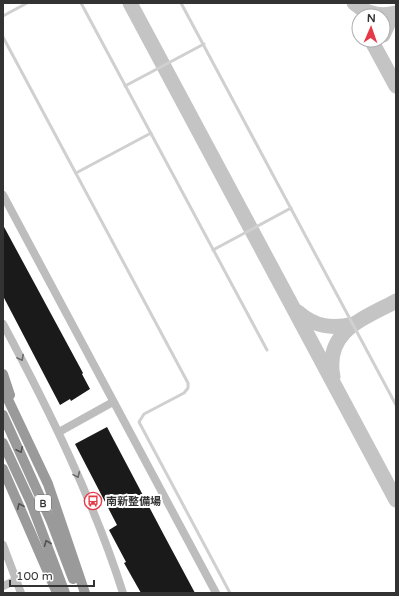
<svg xmlns="http://www.w3.org/2000/svg" width="399" height="596" viewBox="0 0 399 596" font-family="'Varela Round','Noto Sans JP',sans-serif">
<style>
.lines{fill:none;stroke-linecap:round;stroke-linejoin:round}
.taxiway{stroke:#c4c4c4;stroke-width:15}
.building{fill:#1a1a1a}
.lane{stroke:#d0d0d0;stroke-width:3}
.secondary{stroke:#bdbdbd;stroke-width:8}
.highway{stroke:#9a9a9a;stroke-width:10}
.oneway{stroke:#6a6a6a}
.oneway2{stroke:#525252}
.labels{text-anchor:middle;stroke-width:4;stroke-linejoin:round;paint-order:stroke}
.shield{fill:#fff;stroke:#707070;stroke-width:1}
.shield-label{font-size:10px;font-weight:bold;fill:#333}
.poi-label{font-size:11px;font-weight:bold;fill:#333;stroke:#fff;text-anchor:start}
</style>
<rect width="100%" height="100%" fill="#fff"/>
<g class="lines">
<!-- taxiway -->
<g class="taxiway">
<path d="M130 3 396 500"/>
<path d="M354 3C366 14 380 17 396 13"/>
<path d="M383 35 389 22 396 15"/>
<path d="M371 40 396 86"/>
<path d="M298 312C315 327 332 329 354 324"/>
<path d="M333 377C324 331 363 319 396 301"/>
</g>
</g>
<!-- building -->
<g class="building">
<path d="M3 225 83 373 82 374 90 389 71 401 70 399 60 405 3 296Z"/>
<path d="M107 427 165 537 195 593H141L124 563 126 562 109 530 117 525 75 444Z"/>
</g>
<g class="lines">
<!-- lane -->
<g class="lane">
<path d="M81 3 267 350"/>
<path d="M181 3 396 405"/>
<path d="M3 16 27 3"/>
<path d="M3 37 188 383V388L184 393 144 414 139 422 230 593"/>
<path d="M125 86 204 44"/>
<path d="M76 173 151 133"/>
<path d="M213 250 291 208"/>
</g>
<!-- secondary -->
<g class="secondary">
<path d="M3 195 216 593"/>
<path d="M3 324C49 410 93 499 123 593"/>
<path d="M59 432 113 402"/>
<path d="M3 545 21 593"/>
<path d="M3 586 17 580"/>
</g>
<!-- highway -->
<g class="highway">
<path d="M3 374 10 395"/>
<path d="M3 389 48 484 85 593"/>
<path d="M3 415 51 521 73 579"/>
<path d="M3 443 31 503 65 593"/>
<path d="M3 469 57 593"/>
</g>
</g>
<!-- one-way arrows -->
<defs><path id="oneway-chevron" d="M-2-3.5L2.5 0L-2 3.5" fill="none" stroke-width="1.6" stroke-linecap="round" stroke-linejoin="round"/></defs>
<g class="oneway">
<use href="#oneway-chevron" transform="translate(21 358) rotate(62)"/>
<use href="#oneway-chevron" transform="translate(77 475) rotate(66)"/>
</g>
<g class="oneway2">
<use href="#oneway-chevron" transform="translate(20 450) rotate(65)"/>
<use href="#oneway-chevron" transform="translate(20 506) rotate(-114)"/>
<use href="#oneway-chevron" transform="translate(47 543) rotate(-112)"/>
</g>
<!-- icons -->
<defs>
<symbol id="bus-ring" viewBox="-11 -11 22 22"><circle r="9.5" fill="#fff" stroke="#e63946" stroke-width="1.5"/><path d="M-5-6H5V4H4V6H2V4H-2V6H-4V4H-5ZM-3.5-4V0h7V-4ZM-3.5 1.2v1.5H-2V1.2ZM2 1.2v1.5H3.5V1.2Z" fill="#e63946"/></symbol>
</defs>
<g fill-rule="evenodd">
<use href="#bus-ring" x="83" y="491" width="20" height="20"/>
</g>
<g class="labels">
<!-- shield labels -->
<rect class="shield" x="35" y="495" width="16" height="16" rx="3"/>
<g class="shield-label">
<text x="43" y="507">B</text>
</g>
<!-- poi labels -->
<g class="poi-label">
<text x="106" y="505">南新整備場</text>
</g>
</g>
<!-- border -->
<rect width="399" height="596" fill="none" stroke="#333333" stroke-width="8"/>
<!-- north arrow -->
<g transform="translate(371 28) rotate(2)"><circle r="19" fill="#ffffff" stroke="#adadad"/>
<path d="M0-3L7 15L0 10L-7 15Z" fill="#e63946"/>
<text y="-6" font-size="11" font-weight="bold" text-anchor="middle" fill="#333333">N</text>
</g>
<!-- scale -->
<path d="M10 580v6h84v-6" fill="none" stroke="#333333" stroke-width="2"/>
<text x="16" y="580" font-size="12" fill="#333333" stroke="#ffffff" stroke-width="3" paint-order="stroke">100 m</text>
</svg>
